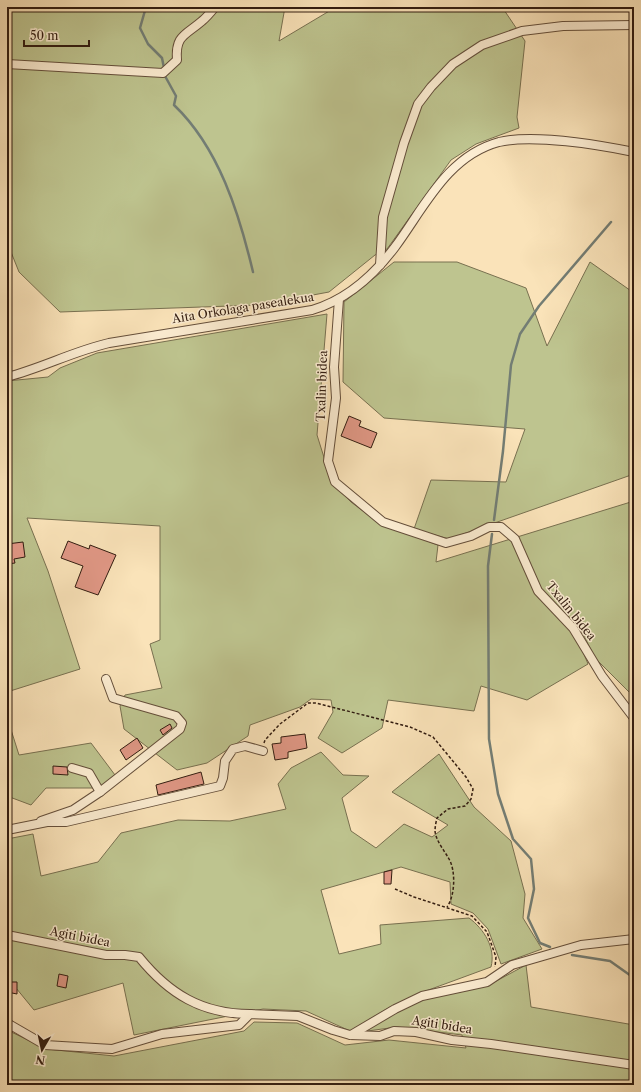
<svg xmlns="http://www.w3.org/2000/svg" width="641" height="1092" viewBox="0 0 641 1092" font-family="'Libre Caslon Text',serif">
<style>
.green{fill:#bec48f;stroke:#787050}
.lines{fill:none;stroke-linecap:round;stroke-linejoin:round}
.stream{stroke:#737d74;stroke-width:2.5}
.building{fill:#e19886;stroke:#321c10}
.street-casing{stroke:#644e3a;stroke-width:10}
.path{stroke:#321c10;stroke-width:1.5;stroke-dasharray:3 2;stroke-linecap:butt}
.street{stroke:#fcedd2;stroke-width:8}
.labels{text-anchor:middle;stroke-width:3;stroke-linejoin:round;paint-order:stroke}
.street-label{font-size:12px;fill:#321c10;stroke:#fcedd2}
</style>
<rect width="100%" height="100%" fill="#fae3b9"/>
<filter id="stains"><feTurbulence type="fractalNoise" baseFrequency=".005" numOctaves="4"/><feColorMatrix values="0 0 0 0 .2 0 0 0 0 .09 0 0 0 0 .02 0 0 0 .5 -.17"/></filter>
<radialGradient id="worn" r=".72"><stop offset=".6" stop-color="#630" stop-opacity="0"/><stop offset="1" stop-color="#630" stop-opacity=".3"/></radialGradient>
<!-- green -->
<g class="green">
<path d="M7 7H285L279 41 336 7H502L525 41 517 117 519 128 476 144 451 160 387 249 375 255 329 292 259 305 60 312 19 272 7 242Z"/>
<path d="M394 262H457L526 288 547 346 590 262 634 293V474L449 539 414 529 431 480 506 482 525 429 384 418 343 382 344 302Z"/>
<path d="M327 314 317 435 332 483 351 502 379 523 438 545 436 562 634 501V697L595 658 581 630 549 599 545 604C567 624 577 636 588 664L527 700 481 686 474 711 388 700 382 728 342 753 318 738 333 712 331 700 311 699 300 707 250 725 248 736 207 763 177 770 124 729 120 706 125 695 162 688 150 644 160 640V526L27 518 48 571 80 669 7 692V381L48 377 60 368 97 353Z"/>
<path d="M7 717 19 755 91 743 115 775 100 788H46L31 805 7 796Z"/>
<path d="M321 752 343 775 369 776 342 798 351 831 376 848 404 824 432 837 448 825 392 792 439 754 474 807 511 841 525 894 523 918 542 949 501 964 488 929 473 913 451 904 450 882 401 867 321 890 339 954 381 944 380 925 469 918C484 929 496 948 491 967L423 992 390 1007 350 1031 306 1011 263 1009 134 1035 123 983 34 1010 7 977V839L33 834 41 876 98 862 121 833 178 820 230 821 286 809 278 784 291 768Z"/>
<path d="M526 965 531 1007 634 1025V1085H7V1030L47 1049 114 1056 244 1031 254 1022 297 1023 345 1045 389 1040 466 1048 462 1035 397 1027 360 1032 423 999 487 986Z"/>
</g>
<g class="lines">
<!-- stream -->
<g class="stream">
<path d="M146 7 140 28 148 44 162 58 164 68"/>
<path d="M165 76 176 96 174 105C219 148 239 213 253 272"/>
<path d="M494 520 503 451 511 365 520 334 539 306 611 222"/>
<path d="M492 534 488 566 489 739 498 794 513 839 531 859 534 889 528 918 540 943 550 947"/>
<path d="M572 955 610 961 634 978"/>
</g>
</g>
<!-- building -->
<g class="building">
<path d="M349 416 361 421 359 426 377 433 371 448 341 436Z"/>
<path d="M68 541 89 549 90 545 116 555 98 595 75 587 83 566 61 558Z"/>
<path d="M23 542 25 557 14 559 15 563 7 564V544Z"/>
<path d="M170 724 172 728 163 735 160 730Z"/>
<path d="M305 734 307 748 288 752V758L275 760 272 744 281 743V737Z"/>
<path d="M137 738 143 748 126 760 120 750Z"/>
<path d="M53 766 67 767 68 775 53 774Z"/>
<path d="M201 772 204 784 158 795 156 785Z"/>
<path d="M392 870 391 884H384V872Z"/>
<path d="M59 974 68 976 66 988 57 986Z"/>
<path d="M7 982H17V994L7 992Z"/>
</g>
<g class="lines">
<defs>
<g id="street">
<path d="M7 64 163 73 177 60C175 35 186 35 202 21 207 17 211 12 215 7"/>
<path d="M380 265 383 217 404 143 418 104 431 87 453 64 482 45 522 31 563 26 634 25"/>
<path d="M339 299 334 367 336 398 328 461 335 482 383 522 446 543 471 536 489 527H501L515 539 538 591 573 628 602 676 634 718"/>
<path d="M7 377C42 368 74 351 109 343L312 310C346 300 374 275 395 247 424 208 447 156 499 142 533 134 599 145 634 152"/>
<path d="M72 768 89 773 100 792"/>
<path d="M41 821 73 810 100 792 180 729 182 723 176 716 113 698 106 679"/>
<path d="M7 830 47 822H66L220 786 223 778 225 761 233 749 245 746 263 751"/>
<path d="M7 935 106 955H125L139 957C169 994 202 1014 250 1014"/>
<path d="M7 1023 45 1045 112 1049 162 1034 239 1025 250 1014 298 1016 333 1030 350 1035 380 1036 394 1031 416 1032 452 1040 491 1044 634 1065"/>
<path d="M351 1035 395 1009 422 996 487 982 512 965 581 945 634 939"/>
</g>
</defs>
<!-- street casing -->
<use href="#street" class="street-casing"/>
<!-- path -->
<g class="path">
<path d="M264 743 265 740 280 724 308 703H316L410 727 433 737 466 777 473 789 471 799 465 806 448 809 437 818C436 822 435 827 435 831 436 841 444 850 449 859 456 871 455 896 447 907"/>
<path d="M395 889 414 897 472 916 487 932 496 957 495 967"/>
</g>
<!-- street -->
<use href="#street" class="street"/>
</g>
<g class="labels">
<!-- street labels -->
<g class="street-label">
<text transform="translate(243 308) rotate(-9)" y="4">Aita Orkolaga pasealekua</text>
<text transform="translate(322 386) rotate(-88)" y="4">Txalin bidea</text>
<text transform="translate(571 611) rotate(51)" y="4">Txalin bidea</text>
<text transform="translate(80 937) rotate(11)" y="4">Agiti bidea</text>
<text transform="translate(442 1025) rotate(9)" y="4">Agiti bidea</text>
</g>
</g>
<!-- margin -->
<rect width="641" height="1092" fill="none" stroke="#fae3b9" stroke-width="24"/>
<rect x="8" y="8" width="625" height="1076" fill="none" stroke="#321c10" stroke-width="2"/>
<rect x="12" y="12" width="617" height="1068" fill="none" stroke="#321c10"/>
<!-- north arrow -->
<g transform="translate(42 1050) rotate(189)" stroke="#fcedd2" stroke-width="3" paint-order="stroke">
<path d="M0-3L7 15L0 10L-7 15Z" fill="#321c10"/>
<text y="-6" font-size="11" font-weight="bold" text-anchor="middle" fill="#321c10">N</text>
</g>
<!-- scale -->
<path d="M24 40v6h65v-6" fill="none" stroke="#321c10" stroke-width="2"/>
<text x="30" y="40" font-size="12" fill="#321c10" stroke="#fcedd2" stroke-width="3" paint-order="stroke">50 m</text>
<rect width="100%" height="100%" filter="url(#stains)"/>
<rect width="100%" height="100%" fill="url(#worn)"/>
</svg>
